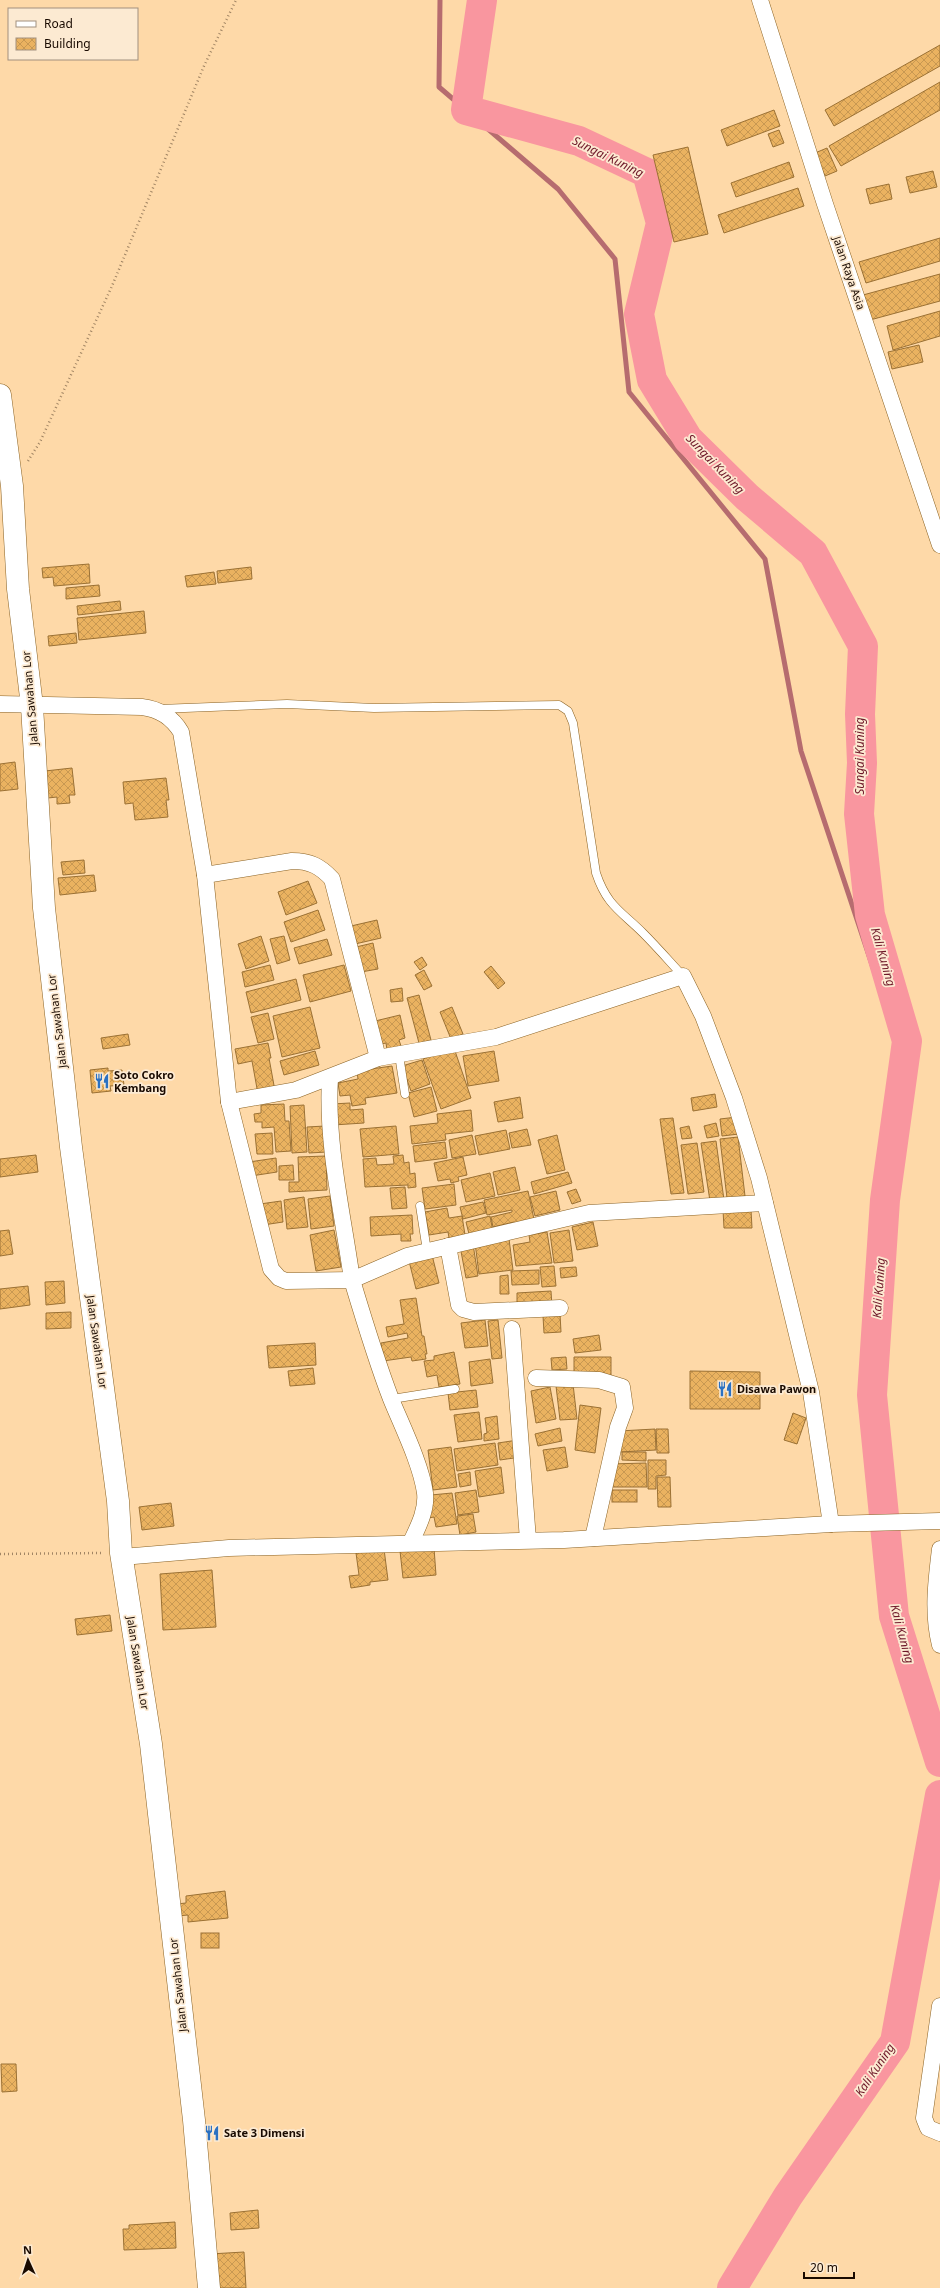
<svg xmlns="http://www.w3.org/2000/svg" width="940" height="2288" viewBox="0 0 940 2288" font-family="'Noto Sans',sans-serif">
<style>
.lines{fill:none;stroke-linecap:round;stroke-linejoin:round}
.stream{stroke:#b66c6f;stroke-width:5}
.river{stroke:#f9969f;stroke-width:30}
.building{fill:url(#building-cross-hatch);stroke:#9b7134}
.service-casing{stroke:#8a6223;stroke-width:9}
.minor-casing{stroke:#8a6223;stroke-width:17}
.secondary-casing{stroke:#8a6223;stroke-width:23}
.path{stroke:#a18564;stroke-width:2.5;stroke-dasharray:1 3;stroke-linecap:butt}
.service{stroke:#fff;stroke-width:8}
.minor{stroke:#fff;stroke-width:16}
.secondary{stroke:#fff;stroke-width:22}
.labels{text-anchor:middle;stroke-width:3.5;stroke-linejoin:round;paint-order:stroke}
.street-label{font-size:11px;fill:#190a00;stroke:#fcead2}
.poi-label{font-size:11px;font-weight:bold;fill:#190a00;stroke:#fcead2;text-anchor:start}
.water-label{font-size:12px;font-style:italic;fill:#6e1829;stroke:#fcead2}
</style>
<defs>
<pattern id="building-cross-hatch" width="8" height="8" patternUnits="userSpaceOnUse"><rect width="8" height="8" fill="#eab260"/><path d="M0 0l8 8M0 8l8-8" fill="none" stroke="#c89852"/></pattern>
</defs>
<rect width="100%" height="100%" fill="#fed9a8"/>
<g class="lines">
<!-- stream -->
<path class="stream" d="M440 0 439 87 558 189 615 259 629 392 765 559 801 751 898 1043V1056"/>
<!-- river -->
<g class="river">
<path d="M482 0 466 110 579 141 647 173 661 223 639 314 652 380 688 439 747 497 813 553 863 646 860 714 862 763 859 814 870 915 907 1041 885 1200 872 1395 894 1616 940 1762"/>
<path d="M732 2288 788 2196 895 2042 940 1795"/>
</g>
</g>
<!-- building -->
<g class="building">
<path d="M940 45V66L834 126 825 110Z"/>
<path d="M940 82V110L841 166 829 146Z"/>
<path d="M774 110 780 126 727 146 721 130Z"/>
<path d="M779 130 784 143 773 147 768 134Z"/>
<path d="M688 147 708 234 674 242 653 155Z"/>
<path d="M827 148 837 171 825 176 815 153Z"/>
<path d="M789 162 794 177 736 197 731 183Z"/>
<path d="M933 171 937 187 910 193 906 177Z"/>
<path d="M889 184 892 199 870 204 866 189Z"/>
<path d="M798 188 804 206 724 233 718 215Z"/>
<path d="M940 238V261L866 283 859 262Z"/>
<path d="M940 274V301L870 320 863 295Z"/>
<path d="M940 311V336L893 350 887 326Z"/>
<path d="M919 345 923 362 892 369 888 352Z"/>
<path d="M89 564 90 583 54 586 53 577 43 578 42 568Z"/>
<path d="M251 567 252 579 218 583 217 571Z"/>
<path d="M214 572 216 584 187 587 185 576Z"/>
<path d="M99 585 100 596 66 599V588Z"/>
<path d="M120 601 121 610 78 615 77 606Z"/>
<path d="M144 611 146 633 79 640 77 618Z"/>
<path d="M76 633 77 643 49 646 48 636Z"/>
<path d="M15 762 18 789 0 791V764Z"/>
<path d="M72 768 75 795H69L70 803 57 804V797L48 798 45 771Z"/>
<path d="M166 778 169 800H166L168 817 135 820 133 803 125 804 123 782Z"/>
<path d="M84 860 85 873 63 875 61 862Z"/>
<path d="M94 875 96 891 60 895 58 878Z"/>
<path d="M308 881 317 903 286 915 278 892Z"/>
<path d="M318 910 325 930 291 942 284 922Z"/>
<path d="M377 920 381 938 355 944 351 926Z"/>
<path d="M261 936 269 961 246 969 238 944Z"/>
<path d="M284 936 290 960 277 964 270 939Z"/>
<path d="M327 939 332 955 299 964 294 948Z"/>
<path d="M373 943 378 969 361 972 356 947Z"/>
<path d="M422 957 427 965 420 970 414 962Z"/>
<path d="M270 965 274 980 245 987 242 972Z"/>
<path d="M344 965 351 991 310 1002 303 975Z"/>
<path d="M491 966 505 983 498 989 484 972Z"/>
<path d="M424 970 432 986 424 990 415 975Z"/>
<path d="M296 979 301 1000 251 1013 246 992Z"/>
<path d="M402 988 403 1001 391 1002 390 990Z"/>
<path d="M419 995 431 1040 419 1043 407 998Z"/>
<path d="M310 1007 320 1048 282 1057 273 1016Z"/>
<path d="M452 1007 463 1034 451 1039 440 1012Z"/>
<path d="M268 1013 274 1039 258 1043 251 1017Z"/>
<path d="M400 1015 405 1038 399 1040 401 1046 387 1050 386 1043 377 1045 371 1022Z"/>
<path d="M128 1034 130 1045 103 1049 101 1038Z"/>
<path d="M268 1043 271 1058H269L275 1091 258 1094 252 1061 238 1064 235 1049Z"/>
<path d="M454 1048 471 1098 441 1109 423 1059Z"/>
<path d="M315 1051 319 1065 284 1075 280 1061Z"/>
<path d="M494 1051 499 1081 468 1086 463 1056Z"/>
<path d="M422 1060 430 1084 411 1091 402 1066Z"/>
<path d="M392 1066 397 1093 365 1098 366 1104 352 1106 350 1095 340 1096 338 1083 358 1079 357 1071Z"/>
<path d="M108 1068V1071L122 1070 124 1085 110 1086 111 1091 92 1093 90 1070Z"/>
<path d="M431 1087 437 1111 414 1117 408 1093Z"/>
<path d="M715 1094 717 1107 693 1111 691 1098Z"/>
<path d="M520 1097 523 1118 498 1122 494 1102Z"/>
<path d="M350 1103V1110L363 1109 364 1123 333 1125 332 1104Z"/>
<path d="M284 1104 285 1121H289L291 1151 276 1152 274 1127 262 1128V1122H255L254 1114 261 1113V1105Z"/>
<path d="M304 1105 307 1152 292 1153 290 1106Z"/>
<path d="M471 1110 473 1131 445 1134 446 1140 412 1144 410 1126 438 1123 437 1114Z"/>
<path d="M737 1117 739 1134 722 1136 720 1119Z"/>
<path d="M673 1118 684 1193 671 1194 660 1119Z"/>
<path d="M716 1123 719 1136 707 1138 704 1126Z"/>
<path d="M325 1126 327 1152 309 1153 307 1127Z"/>
<path d="M396 1126 399 1154 363 1157 360 1129Z"/>
<path d="M689 1126 692 1138 682 1139 680 1128Z"/>
<path d="M527 1129 531 1145 512 1148 509 1133Z"/>
<path d="M506 1130 510 1149 479 1155 475 1136Z"/>
<path d="M272 1133 273 1154H257L255 1134Z"/>
<path d="M472 1135 476 1154 452 1158 449 1140Z"/>
<path d="M557 1135 565 1170 547 1174 538 1140Z"/>
<path d="M738 1137 745 1196 727 1198 720 1139Z"/>
<path d="M716 1141 724 1200 710 1201 701 1143Z"/>
<path d="M445 1142 447 1158 415 1162 413 1146Z"/>
<path d="M697 1143 704 1192 688 1194 681 1145Z"/>
<path d="M36 1155 38 1172 0 1177V1159Z"/>
<path d="M403 1155 404 1163 409 1162 410 1174 415 1173 416 1187 408 1188V1185L365 1187 363 1159 376 1158 377 1165 394 1164 393 1156Z"/>
<path d="M326 1156 327 1190 289 1192V1182H299L298 1157Z"/>
<path d="M463 1157 467 1175 458 1177 459 1181 451 1183 450 1179 438 1181 434 1163Z"/>
<path d="M276 1158 277 1172 251 1176 249 1162Z"/>
<path d="M293 1165 294 1180H279V1166Z"/>
<path d="M515 1167 520 1190 498 1195 493 1172Z"/>
<path d="M568 1172 572 1183 534 1194 531 1182Z"/>
<path d="M490 1173 495 1196 466 1202 461 1180Z"/>
<path d="M454 1184 456 1205 425 1209 422 1188Z"/>
<path d="M405 1187 407 1208 392 1209 390 1188Z"/>
<path d="M576 1189 581 1201 572 1204 567 1192Z"/>
<path d="M528 1191 535 1224 516 1228 514 1222 493 1227 491 1217 512 1212V1210L487 1215 484 1200Z"/>
<path d="M556 1191 560 1210 535 1216 530 1197Z"/>
<path d="M330 1196 334 1226 311 1229 308 1199Z"/>
<path d="M304 1197 308 1227 287 1229 284 1200Z"/>
<path d="M281 1201 283 1222 263 1225 260 1204Z"/>
<path d="M483 1202 486 1213 463 1219 460 1207Z"/>
<path d="M447 1208 449 1218 462 1216 466 1241 450 1243 448 1232 429 1235 425 1212Z"/>
<path d="M723 1210H751L752 1228H724Z"/>
<path d="M412 1215 413 1234H410L411 1241H401V1234L371 1236 370 1217Z"/>
<path d="M490 1216 493 1232 470 1238 466 1222Z"/>
<path d="M593 1222 598 1246 577 1250 572 1227Z"/>
<path d="M9 1230 13 1254 0 1256V1231Z"/>
<path d="M334 1230 341 1267 316 1271 310 1235Z"/>
<path d="M569 1230 573 1261 554 1263 550 1233Z"/>
<path d="M547 1232 552 1263 516 1266 513 1245 530 1242 529 1235Z"/>
<path d="M509 1239 513 1270 479 1274 475 1243Z"/>
<path d="M473 1244 478 1276 466 1278 460 1246Z"/>
<path d="M431 1251 439 1283 416 1289 408 1257Z"/>
<path d="M554 1266 556 1286 542 1287 540 1267Z"/>
<path d="M576 1267 577 1276 561 1278 560 1268Z"/>
<path d="M539 1270V1284L512 1285 511 1271Z"/>
<path d="M508 1275 509 1294H500V1276Z"/>
<path d="M64 1281 65 1303 46 1305 45 1282Z"/>
<path d="M28 1286 30 1305 0 1309V1289Z"/>
<path d="M551 1291 552 1307 517 1309V1293Z"/>
<path d="M416 1298 422 1336H424L427 1354H425L426 1359 412 1361 411 1357 383 1361 381 1343 408 1338 407 1333 388 1337 386 1327 404 1324 400 1300Z"/>
<path d="M71 1312V1328L46 1329V1313Z"/>
<path d="M560 1314 561 1332 544 1333 543 1316Z"/>
<path d="M485 1320 488 1346 465 1348 461 1323Z"/>
<path d="M498 1320 502 1358 492 1359 488 1321Z"/>
<path d="M599 1335 601 1350 575 1353 573 1339Z"/>
<path d="M315 1343 316 1365 269 1368 267 1346Z"/>
<path d="M454 1352 460 1384 439 1387 437 1375 427 1377 424 1361 434 1360V1356Z"/>
<path d="M566 1357 567 1369 552 1370 551 1358Z"/>
<path d="M574 1357H611V1376L574 1377Z"/>
<path d="M490 1359 493 1383 471 1386 469 1362Z"/>
<path d="M313 1368 315 1384 290 1386 288 1371Z"/>
<path d="M690 1371 760 1372V1409H690Z"/>
<path d="M573 1384 577 1419 560 1420 556 1386Z"/>
<path d="M550 1387 556 1419 536 1423 531 1391Z"/>
<path d="M476 1390 478 1407 450 1410 448 1393Z"/>
<path d="M580 1405 601 1408 595 1453 575 1450Z"/>
<path d="M479 1412 482 1439 458 1442 454 1415Z"/>
<path d="M793 1413 806 1418 797 1444 784 1440Z"/>
<path d="M497 1416 499 1439 484 1441V1434L487 1433 485 1418Z"/>
<path d="M560 1428 562 1441 538 1446 535 1434Z"/>
<path d="M655 1429 656 1450 620 1452 619 1431Z"/>
<path d="M656 1429H668L669 1453H657Z"/>
<path d="M518 1440 521 1457 500 1460 498 1443Z"/>
<path d="M495 1443 498 1465 457 1471 454 1449Z"/>
<path d="M451 1447 457 1487 433 1490 428 1450Z"/>
<path d="M565 1447 568 1467 547 1471 543 1450Z"/>
<path d="M622 1452H646V1461L622 1460Z"/>
<path d="M648 1460H666V1475L656 1476V1489H648Z"/>
<path d="M646 1463 647 1487H611L610 1464Z"/>
<path d="M501 1467 504 1493 479 1497 475 1471Z"/>
<path d="M470 1472 471 1485 460 1487 458 1474Z"/>
<path d="M657 1477H670L671 1507H658Z"/>
<path d="M476 1490 479 1512 458 1515 455 1493Z"/>
<rect x="612" y="1490" width="25" height="12"/>
<path d="M452 1493 457 1524 436 1527 434 1517 428 1518 431 1495Z"/>
<path d="M171 1503 174 1526 142 1530 139 1507Z"/>
<path d="M473 1514 476 1532 460 1535 457 1516Z"/>
<path d="M434 1548 436 1575 403 1578 400 1551Z"/>
<path d="M384 1549 388 1580 370 1582V1585L351 1588 349 1576 359 1575 356 1553Z"/>
<path d="M212 1570 216 1627 163 1630 160 1574Z"/>
<path d="M110 1615 112 1631 77 1635 75 1619Z"/>
<path d="M225 1891 228 1918 188 1922V1915L177 1916 176 1904 186 1903V1896Z"/>
<rect x="201" y="1933" width="18" height="15"/>
<path d="M1 2064H16L17 2091 2 2092Z"/>
<path d="M258 2210 259 2228 231 2230 230 2213Z"/>
<path d="M175 2222 176 2248 124 2250 123 2229H129V2225Z"/>
<path d="M244 2252 246 2288H212L210 2254Z"/>
</g>
<g class="lines">
<defs>
<g id="service">
<path d="M159 709 287 704 374 708 559 705 568 711 573 723 596 873C607 906 621 911 643 933 657 947 670 962 683 976"/>
<path d="M399 1055 405 1094"/>
<path d="M420 1206 427 1251"/>
<path d="M392 1399 455 1389"/>
</g>
<g id="minor">
<path d="M760 0 825 204 940 545"/>
<path d="M0 704 142 707C159 709 172 717 181 732L205 875 229 1102 271 1269 279 1278 286 1281 352 1280C364 1320 376 1360 391 1399 402 1426 421 1464 425 1493 427 1510 418 1527 411 1542"/>
<path d="M205 875 292 861C310 861 320 866 332 879L378 1058"/>
<path d="M330 1078C326 1145 343 1214 352 1280L407 1256 589 1213 765 1203"/>
<path d="M229 1102 296 1090 378 1058 496 1037 683 976 703 1016 734 1098 759 1178 811 1392 831 1524"/>
<path d="M448 1246 459 1305 463 1309 474 1312 560 1308"/>
<path d="M512 1329 528 1540"/>
<path d="M536 1378 599 1380 622 1387 625 1408 618 1427 593 1538"/>
<path d="M940 1549C936 1582 932 1613 940 1645"/>
<path d="M122 1557 229 1548 564 1540 831 1524 940 1521"/>
<path d="M940 2006 924 2118 928 2128 940 2133"/>
</g>
<path id="secondary" d="M0 395 12 486 18 589 32 706 44 908 71 1147 118 1501 121 1553 151 1744 194 2120 209 2288"/>
</defs>
<!-- service casing -->
<use href="#service" class="service-casing"/>
<!-- minor casing -->
<use href="#minor" class="minor-casing"/>
<!-- secondary casing -->
<use href="#secondary" class="secondary-casing"/>
<!-- path -->
<g class="path">
<path d="M28 461 40 442 112 286 204 66 236 0"/>
<path d="M0 1554 101 1553"/>
</g>
<!-- service -->
<use href="#service" class="service"/>
<!-- minor -->
<use href="#minor" class="minor"/>
<!-- secondary -->
<use href="#secondary" class="secondary"/>
</g>
<!-- icons -->
<defs>
<symbol id="restaurant-bare" viewBox="-9 -9 18 18"><path d="M-5-6h1v4h1v-4h1v4h1v-4h1v5L-1.5 .5V6h-2V.5L-5-1ZM5-6V6H3V1.5H1.5Q1.5-4 5-6Z" fill="#2b71c2" stroke="#fcead2" stroke-width="2.5" paint-order="stroke"/></symbol>
</defs>
<g fill-rule="evenodd">
<use href="#restaurant-bare" x="91" y="1070" width="22" height="22"/>
<use href="#restaurant-bare" x="714" y="1378" width="22" height="22"/>
<use href="#restaurant-bare" x="201" y="2122" width="22" height="22"/>
</g>
<g class="labels">
<!-- street labels -->
<g class="street-label">
<text transform="translate(849 273) rotate(71)" y="4">Jalan Raya Asia</text>
<text transform="translate(30 698) rotate(-95)" y="4">Jalan Sawahan Lor</text>
<text transform="translate(57 1021) rotate(-97)" y="4">Jalan Sawahan Lor</text>
<text transform="translate(97 1342) rotate(82)" y="4">Jalan Sawahan Lor</text>
<text transform="translate(138 1663) rotate(81)" y="4">Jalan Sawahan Lor</text>
<text transform="translate(178 1985) rotate(-96)" y="4">Jalan Sawahan Lor</text>
</g>
<!-- poi labels -->
<g class="poi-label">
<text x="114" y="1079">Soto Cokro<tspan x="114" dy="13">Kembang</tspan></text>
<text x="737" y="1393">Disawa Pawon</text>
<text x="224" y="2137">Sate 3 Dimensi</text>
</g>
<!-- water labels -->
<g class="water-label">
<text transform="translate(608 157) rotate(26)" y="4">Sungai Kuning</text>
<text transform="translate(715 464) rotate(46)" y="4">Sungai Kuning</text>
<text transform="translate(860 756) rotate(-90)" y="4">Sungai Kuning</text>
<text transform="translate(883 957) rotate(74)" y="4">Kali Kuning</text>
<text transform="translate(879 1288) rotate(-86)" y="4">Kali Kuning</text>
<text transform="translate(902 1634) rotate(75)" y="4">Kali Kuning</text>
<text transform="translate(875 2070) rotate(-56)" y="4">Kali Kuning</text>
</g>
</g>
<!-- legend -->
<rect x="8" y="8" width="130" height="52" fill="#fcead2" stroke="#a1907e"/>
<rect x="16" y="21" width="20" height="6" fill="#ffffff" stroke="#a1907e"/>
<text x="44" y="28" font-size="12" fill="#190a00">Road</text>
<rect x="16" y="38" width="20" height="12" fill="url(#building-cross-hatch)" stroke="#a1907e"/>
<text x="44" y="48" font-size="12" fill="#190a00">Building</text>
<!-- north arrow -->
<g transform="translate(28 2260) rotate(357)" stroke="#fcead2" stroke-width="3" paint-order="stroke">
<path d="M0-3L7 15L0 10L-7 15Z" fill="#190a00"/>
<text y="-6" font-size="11" font-weight="bold" text-anchor="middle" fill="#190a00">N</text>
</g>
<!-- scale -->
<path d="M804 2272v6h50v-6" fill="none" stroke="#190a00" stroke-width="2"/>
<text x="810" y="2272" font-size="12" fill="#190a00" stroke="#fcead2" stroke-width="3" paint-order="stroke">20 m</text>
</svg>
